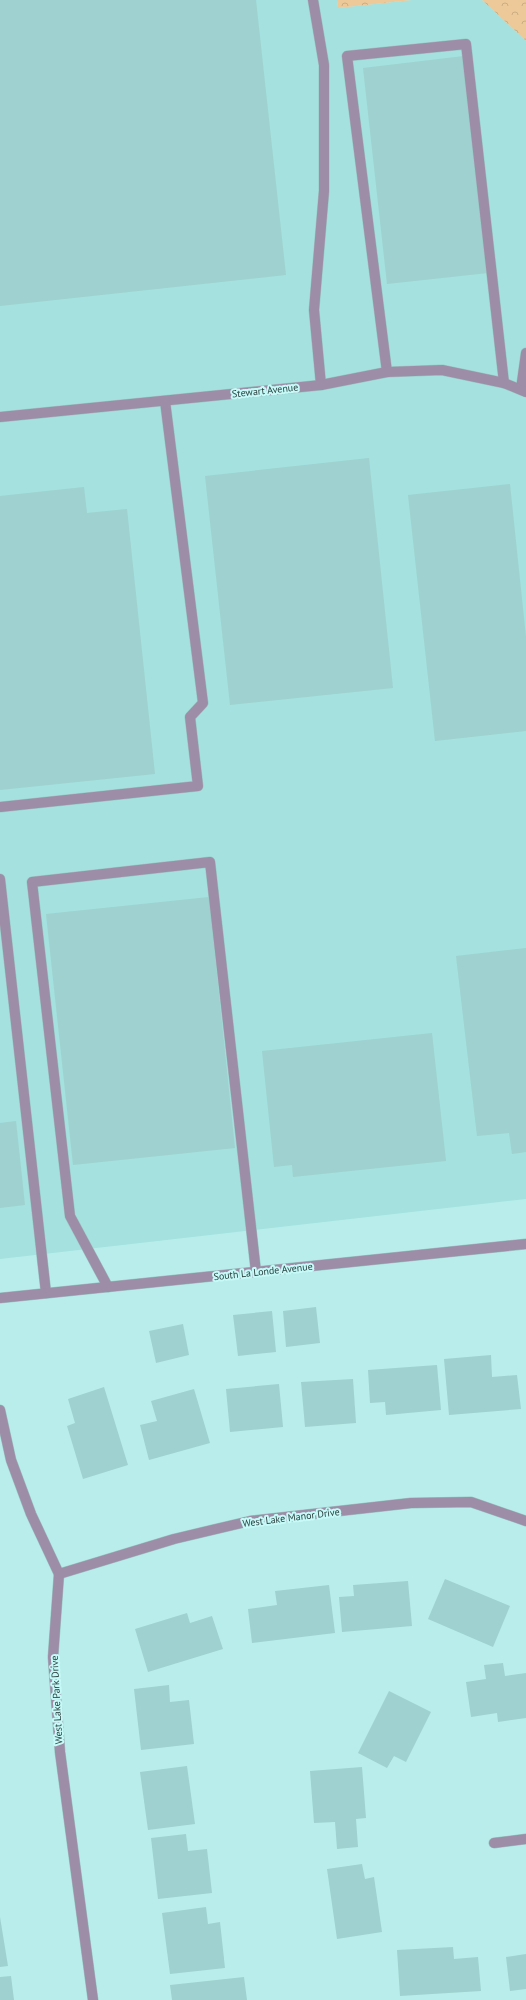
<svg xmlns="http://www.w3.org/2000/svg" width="526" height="2000" viewBox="0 0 526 2000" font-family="'PT Sans',sans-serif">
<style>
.built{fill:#a4e1df}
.park{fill:url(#park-crowns)}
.building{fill:#9ed1cf}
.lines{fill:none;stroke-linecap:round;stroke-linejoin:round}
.minor-casing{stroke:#9ac7c5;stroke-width:11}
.minor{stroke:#9e8da7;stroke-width:10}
.labels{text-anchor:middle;stroke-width:4;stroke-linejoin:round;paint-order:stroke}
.street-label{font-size:10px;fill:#2c4140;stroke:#c6faf8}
</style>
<defs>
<pattern id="park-crowns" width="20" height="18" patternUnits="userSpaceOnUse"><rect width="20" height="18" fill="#edc898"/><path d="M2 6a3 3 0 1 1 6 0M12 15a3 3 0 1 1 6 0" fill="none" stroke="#cbad84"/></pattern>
</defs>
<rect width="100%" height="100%" fill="#b9edeb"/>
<!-- built -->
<path class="built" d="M0 0H337L338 8 412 0H482L526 41V1199L0 1259Z"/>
<!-- park -->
<g class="park">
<path d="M337 0H412L338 8Z"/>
<path d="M482 0H526V41Z"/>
</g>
<!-- building -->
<g class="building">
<path d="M0 0H256L286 275 0 306Z"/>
<path d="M464 56 488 273 387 284 363 68Z"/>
<path d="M369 458 393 688 230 705 205 476Z"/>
<path d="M510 484 526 637V731L435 741 408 495Z"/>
<path d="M84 487 87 513 127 509 155 774 0 790V496Z"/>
<path d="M209 897 235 1148 73 1165 46 914Z"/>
<path d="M526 948V1152L512 1154 509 1133 477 1136 456 956Z"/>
<path d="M432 1033 446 1161 293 1177 292 1165 274 1167 262 1051Z"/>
<path d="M16 1121 25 1205 0 1208V1123Z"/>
<path d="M316 1307 320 1343 286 1347 283 1311Z"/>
<path d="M272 1311 276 1352 238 1356 233 1315Z"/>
<path d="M183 1324 189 1355 156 1363 149 1331Z"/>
<path d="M491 1355 492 1377 517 1375 521 1409 449 1415 444 1359Z"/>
<path d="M437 1365 441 1410 386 1415 385 1402 370 1403 368 1370Z"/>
<path d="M353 1379 356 1423 305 1427 301 1382Z"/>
<path d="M279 1384 283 1427 230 1432 226 1389Z"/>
<path d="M104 1387 128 1465 83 1479 67 1426 75 1423 68 1399Z"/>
<path d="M194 1389 210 1443 149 1460 140 1425 157 1421 151 1401Z"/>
<path d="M445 1579 510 1606 493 1647 428 1619Z"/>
<path d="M408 1581 412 1626 342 1632 339 1597 354 1596 353 1585Z"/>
<path d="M329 1585 335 1633 252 1643 248 1609 277 1605 275 1591Z"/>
<path d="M187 1613 190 1623 212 1616 223 1649 148 1672 135 1629Z"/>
<path d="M503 1663 505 1676 526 1673V1718L498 1722 497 1713 471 1717 466 1682 486 1679 484 1665Z"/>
<path d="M169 1685 170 1702 189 1700 194 1744 141 1750 134 1689Z"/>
<path d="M389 1691 431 1712 406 1762 394 1756 387 1768 358 1753Z"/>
<path d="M187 1766 195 1824 148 1830 140 1772Z"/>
<path d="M362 1767 366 1818 356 1819 358 1847 337 1849 335 1822 314 1823 310 1771Z"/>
<path d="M186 1834 188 1851 207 1849 212 1893 158 1899 151 1838Z"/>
<path d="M362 1864 365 1879 374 1877 382 1932 337 1939 327 1869Z"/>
<path d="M206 1907 208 1924 220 1922 225 1968 170 1974 162 1913Z"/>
<path d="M0 1917 8 1966 0 1967Z"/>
<path d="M453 1947 454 1959 478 1957 481 1991 400 1996 397 1950Z"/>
<path d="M526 1954V1989L510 1991 506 1957Z"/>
<path d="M11 1976 14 2000H0V1977Z"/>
<path d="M244 1977 247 2000H172L170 1985Z"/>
</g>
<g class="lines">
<defs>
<g id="minor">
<path d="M313 0 324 65V191L314 310 321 385"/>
<path d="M387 372 347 56 466 44 504 383"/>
<path d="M521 389 526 353"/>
<path d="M0 417 321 385 387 372 442 370 504 383 526 392"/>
<path d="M0 807 198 786 190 717 203 703 165 401"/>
<path d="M0 879 46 1293"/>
<path d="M108 1287 70 1216 32 882 210 862 256 1272"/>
<path d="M0 1298 526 1244"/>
<path d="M0 1410 11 1460 31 1514 59 1574 53 1657 60 1752 93 2000"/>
<path d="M59 1574 174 1539 250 1521 411 1503 471 1502 526 1521"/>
<path d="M494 1843 526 1839"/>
</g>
</defs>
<!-- minor casing -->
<use href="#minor" class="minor-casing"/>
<!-- minor -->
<use href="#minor" class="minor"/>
</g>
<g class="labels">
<!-- street labels -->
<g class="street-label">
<text transform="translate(265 390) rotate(-6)" y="4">Stewart Avenue</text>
<text transform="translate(263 1271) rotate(-6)" y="4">South La Londe Avenue</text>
<text transform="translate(291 1517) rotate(-7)" y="4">West Lake Manor Drive</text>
<text transform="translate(56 1700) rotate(-93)" y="4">West Lake Park Drive</text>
</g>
</g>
</svg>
